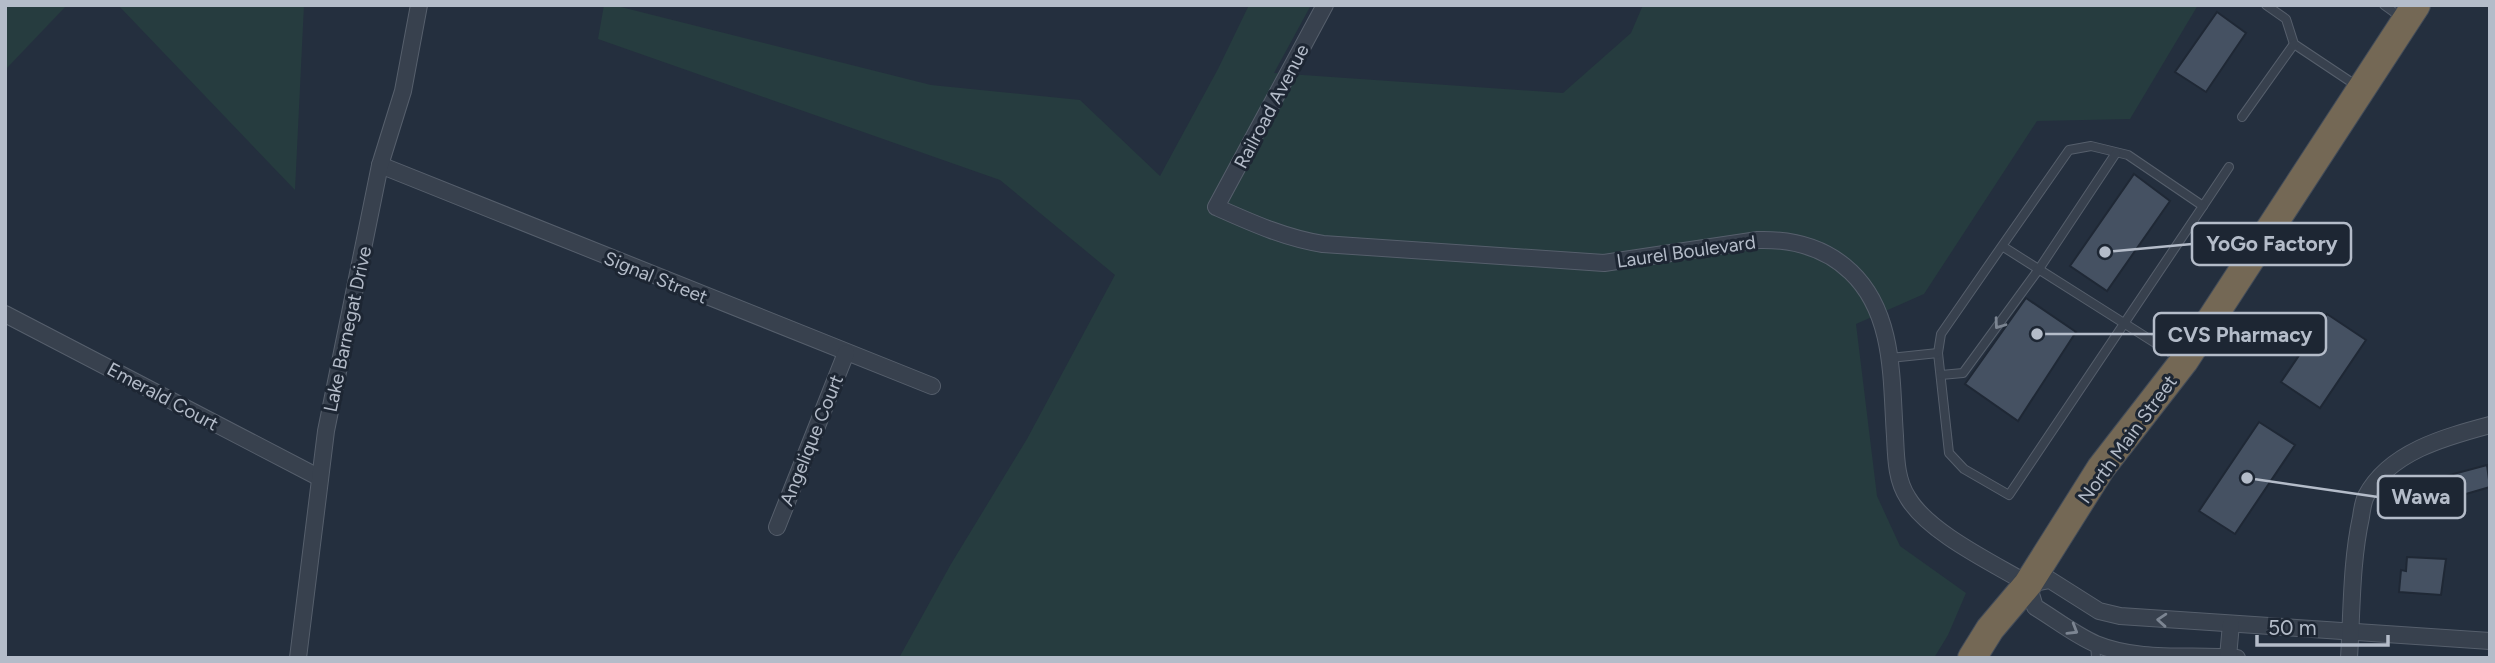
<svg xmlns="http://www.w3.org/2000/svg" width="2495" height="663" viewBox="0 0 2495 663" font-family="Figtree,sans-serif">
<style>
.green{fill:#263c3f}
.building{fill:#455162;stroke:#1f2835;stroke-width:2}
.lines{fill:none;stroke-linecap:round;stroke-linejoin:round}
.lane-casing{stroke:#565f6c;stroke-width:10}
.street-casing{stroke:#565f6c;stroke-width:18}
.highway-casing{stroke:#434c59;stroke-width:30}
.lane{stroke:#38414e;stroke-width:8}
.street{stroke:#38414e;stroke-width:16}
.highway{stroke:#746855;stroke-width:28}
.oneway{stroke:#7c8592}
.labels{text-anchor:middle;stroke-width:6;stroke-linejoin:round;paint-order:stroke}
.street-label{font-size:19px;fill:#b4bcc9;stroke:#1d2633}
.leader{fill:none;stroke:#b4bcc9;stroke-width:2.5}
.callout-dot{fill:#b4bcc9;stroke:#1d2633;stroke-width:2.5}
.callout{fill:#1d2633;stroke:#b4bcc9;stroke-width:2.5}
.callout-label{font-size:21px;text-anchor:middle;font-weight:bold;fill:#b4bcc9}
</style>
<rect width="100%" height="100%" fill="#242f3e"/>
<!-- green -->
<g class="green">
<path d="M5 5H67L5 70Z"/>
<path d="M118 5H304L295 190Z"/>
<path d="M604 5H613L931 85 1080 100 1160 176 1218 69 1249 5H1311L1274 73 1563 93 1631 33 1643 5H2198L2130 119 2037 121 1924 294 1856 324 1877 496 1900 546 1966 593 1948 635 1934 658H899L951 564 1027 439 1115 275 1000 180 598 39Z"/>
</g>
<!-- building -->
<g class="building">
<path d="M2217 12 2246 33 2206 92 2175 72Z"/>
<path d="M2134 174 2170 201 2107 291 2070 266Z"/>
<path d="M2026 298 2076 332 2018 421 1965 384Z"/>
<path d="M2327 314 2366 340 2320 408 2281 382Z"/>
<path d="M2259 422 2295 445 2235 534 2199 511Z"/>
<path d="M2487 465 2490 487 2452 498 2446 476Z"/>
<path d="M2407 557 2446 559 2441 595 2399 592 2401 570 2406 571Z"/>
</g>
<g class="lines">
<defs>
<g id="lane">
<path d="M2266 5 2286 19 2294 44 2357 86"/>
<path d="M2384 5 2402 18"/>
<path d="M2242 117 2294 44"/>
<path d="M2203 206 2229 167"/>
<path d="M2002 246 2069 150 2091 146 2128 155 2203 206 2009 495 1964 469 1949 453 1938 353 1941 334 2002 246C2061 283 2120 321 2179 358"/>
<path d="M1890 358 1938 353"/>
<path d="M1941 375 1963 373 2039 269 2116 153"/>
<path d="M2095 643 2096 658"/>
</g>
<g id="street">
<path d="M1325 5 1216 207C1252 223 1285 238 1323 244L1604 263 1758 240C1793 239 1825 247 1851 272 1895 314 1891 380 1895 436 1896 457 1896 480 1908 498 1929 533 1993 563 2028 584L2050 580 2099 611 2120 616 2490 641"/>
<path d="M380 165 932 386"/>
<path d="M5 314 320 478"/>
<path d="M777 527 846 353"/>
<path d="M2028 584 2035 607C2055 619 2075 635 2096 644 2140 662 2191 654 2237 658"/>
<path d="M2228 657 2231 624"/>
<path d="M298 658 326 431 380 165 403 91 419 5"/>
<path d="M2349 658C2352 611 2351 563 2361 517 2362 510 2363 502 2366 496 2389 452 2445 437 2490 425"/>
</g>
<path id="highway" d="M1972 658 1990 629 2028 584 2101 468 2184 361 2416 5"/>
</defs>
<!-- lane casing -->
<use href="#lane" class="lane-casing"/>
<!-- street casing -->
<use href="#street" class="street-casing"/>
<!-- highway casing -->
<use href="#highway" class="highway-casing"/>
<!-- lane -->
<use href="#lane" class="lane"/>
<!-- street -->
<use href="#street" class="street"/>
<!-- highway -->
<use href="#highway" class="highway"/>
</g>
<!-- one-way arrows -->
<defs><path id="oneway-chevron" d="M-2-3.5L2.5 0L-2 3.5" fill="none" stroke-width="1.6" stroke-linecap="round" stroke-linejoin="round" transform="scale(1.75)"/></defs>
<g class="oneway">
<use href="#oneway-chevron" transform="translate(1999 324) rotate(126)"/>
<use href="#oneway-chevron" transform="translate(2162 620) rotate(-176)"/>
<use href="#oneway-chevron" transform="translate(2073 630) rotate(31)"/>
</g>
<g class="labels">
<!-- street labels -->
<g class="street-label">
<text transform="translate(1271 106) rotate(-62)" y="7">Railroad Avenue</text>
<text transform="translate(1686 251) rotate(-8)" y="7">Laurel Boulevard</text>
<text transform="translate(656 277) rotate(22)" y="7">Signal Street</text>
<text transform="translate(347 329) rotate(-78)" y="7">Lake Barnegat Drive</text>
<text transform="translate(163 396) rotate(28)" y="7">Emerald Court</text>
<text transform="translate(2127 439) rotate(-54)" y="7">North Main Street</text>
<text transform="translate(811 440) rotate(-68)" y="7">Angelique Court</text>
</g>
</g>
<!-- callouts -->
<path class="leader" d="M2105 252L2192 244M2037 334L2154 334M2247 478L2378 497"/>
<g class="callout-dot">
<circle cx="2105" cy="252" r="7"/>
<circle cx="2037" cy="334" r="7"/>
<circle cx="2247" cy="478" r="7"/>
</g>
<g class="callout">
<rect x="2192" y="223" width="159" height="42" rx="7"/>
<rect x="2154" y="313" width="172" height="42" rx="7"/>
<rect x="2378" y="476" width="87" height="42" rx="7"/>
</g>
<g class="callout-label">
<text x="2272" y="251">YoGo Factory</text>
<text x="2240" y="342">CVS Pharmacy</text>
<text x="2421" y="504">Wawa</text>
</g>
<!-- border -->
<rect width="2495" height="663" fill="none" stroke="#b4bcc9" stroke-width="14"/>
<!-- scale -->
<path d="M2257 635v10h131v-10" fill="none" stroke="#b4bcc9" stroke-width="3.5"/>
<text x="2268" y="635" font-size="21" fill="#b4bcc9" stroke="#1d2633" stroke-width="5" paint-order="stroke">50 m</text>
</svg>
